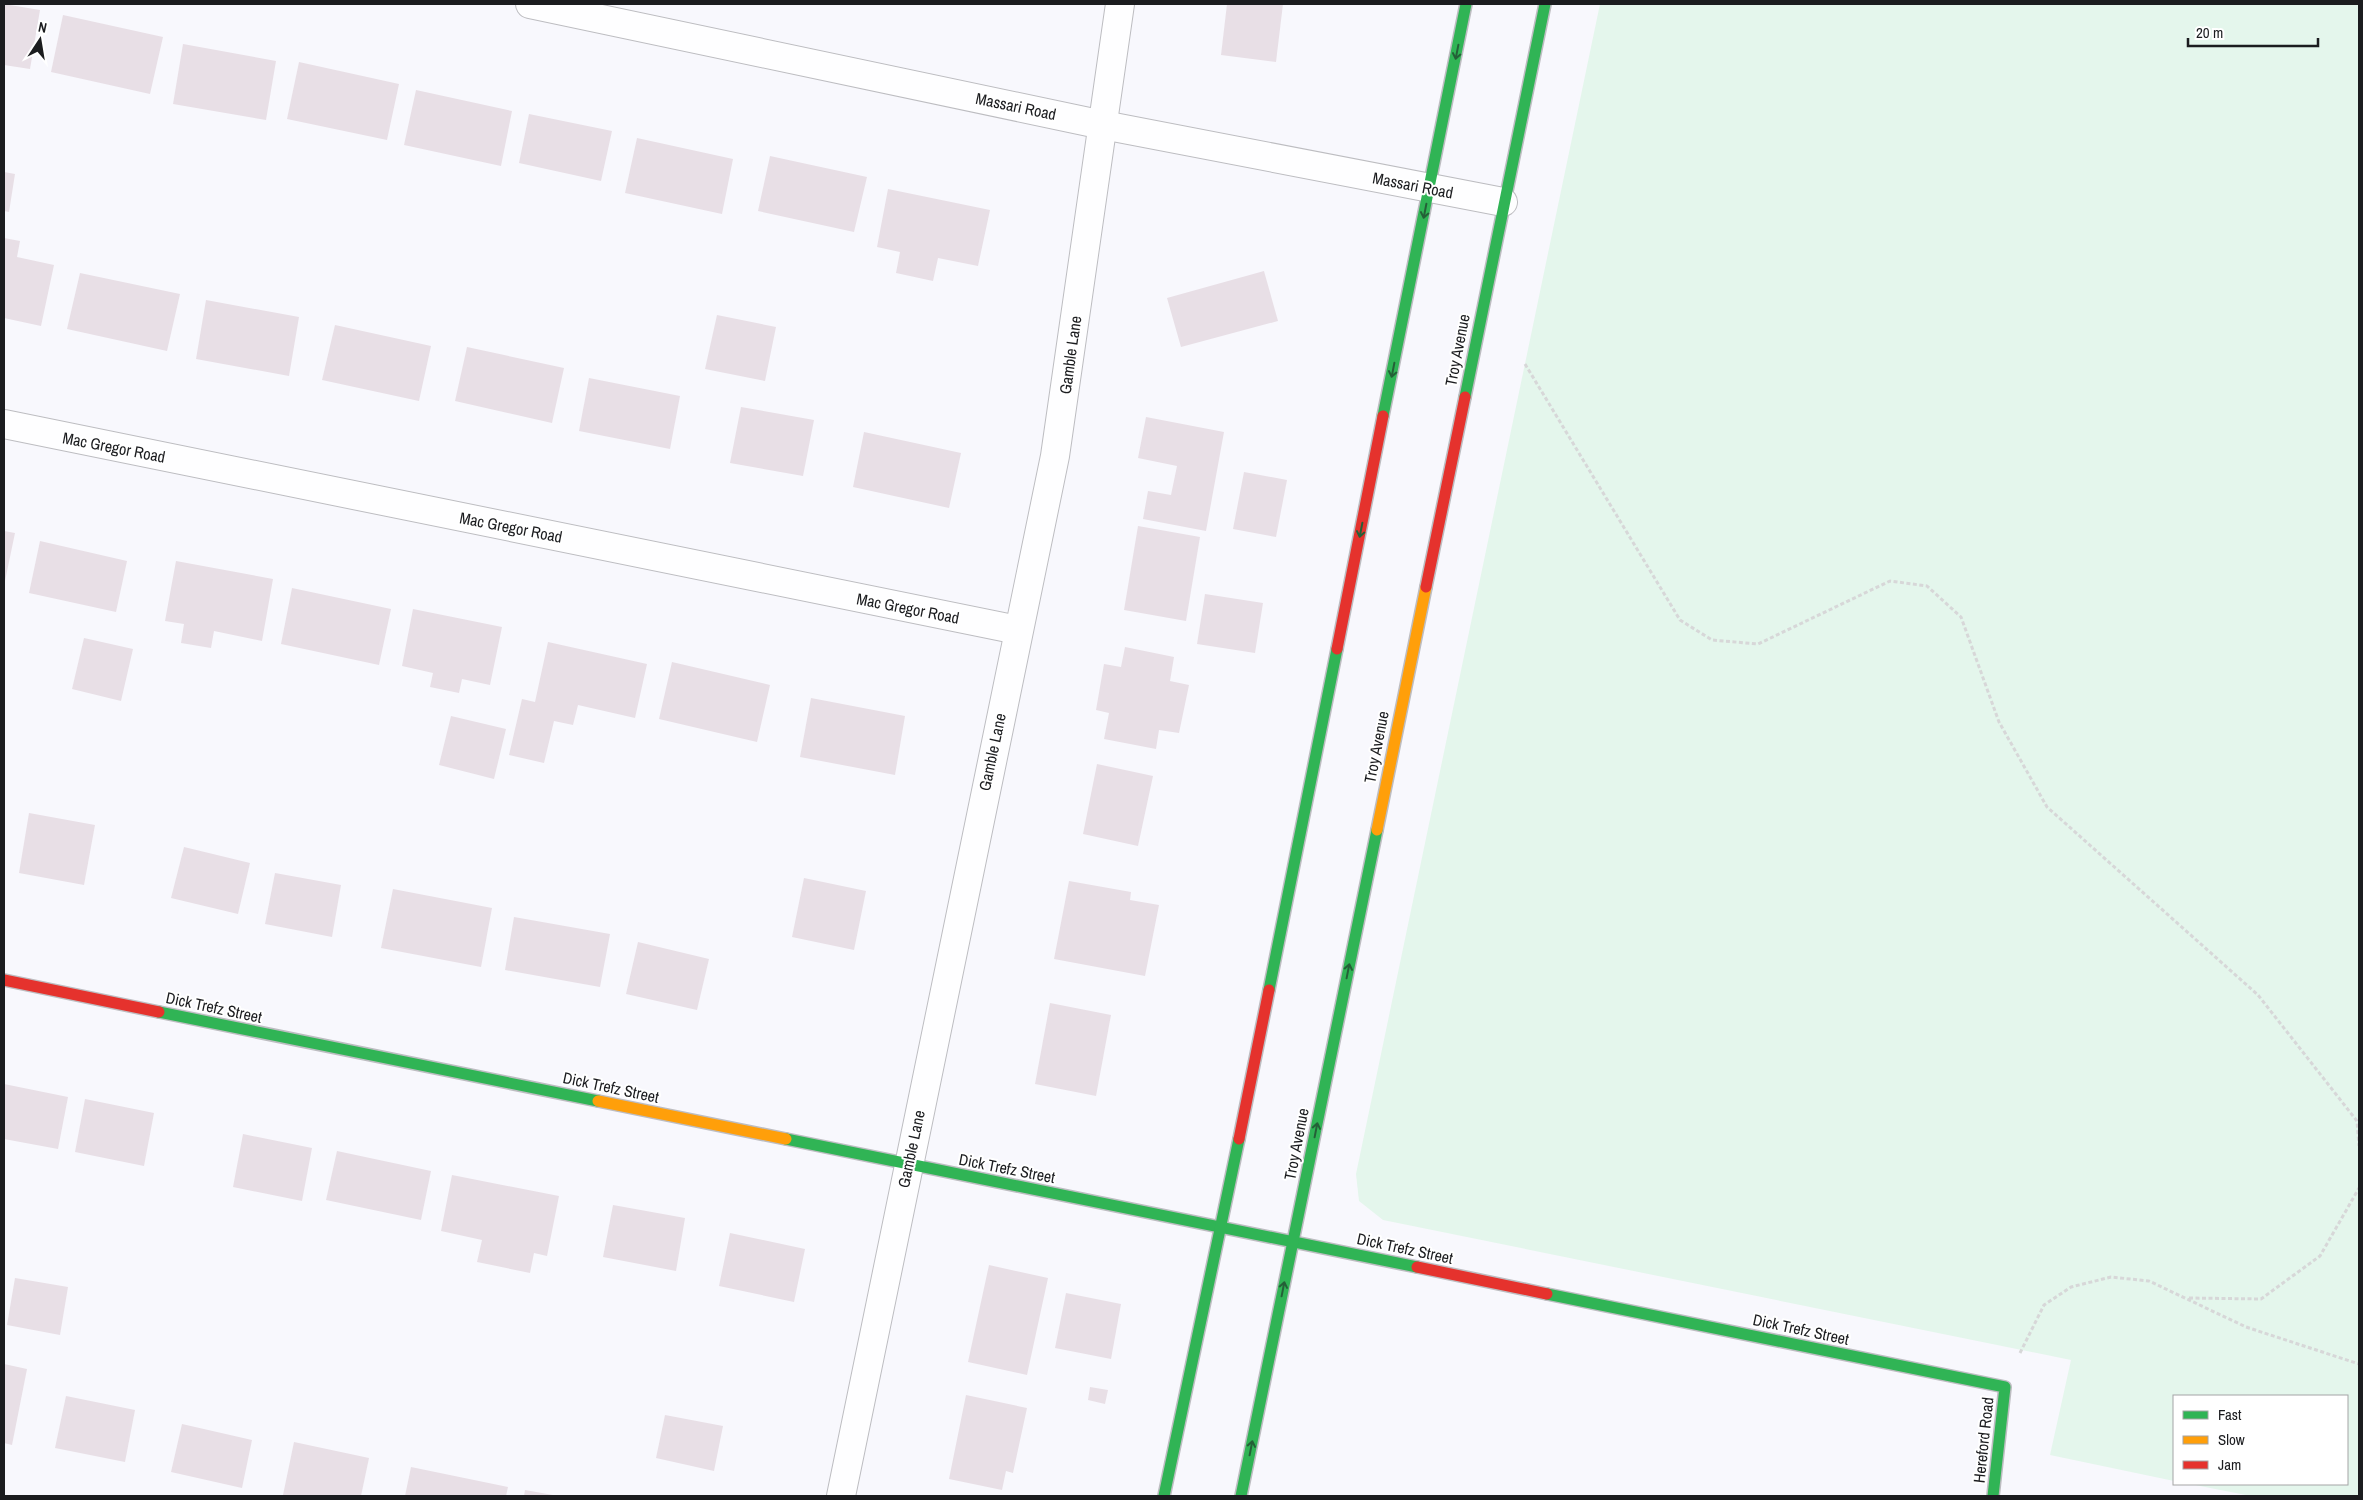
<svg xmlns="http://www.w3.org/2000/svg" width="2363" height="1500" viewBox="0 0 2363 1500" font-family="'Archivo Narrow',sans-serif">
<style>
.green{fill:#e4f6ec}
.building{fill:#e8dfe6}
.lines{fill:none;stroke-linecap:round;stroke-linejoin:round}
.street-casing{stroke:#bdbdc1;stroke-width:30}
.fast-casing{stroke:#bdbdc1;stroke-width:14}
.slow-casing{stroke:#bdbdc1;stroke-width:14}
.jam-casing{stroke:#bdbdc1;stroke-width:14}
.path{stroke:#d7d7d8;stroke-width:3;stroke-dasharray:4 2.5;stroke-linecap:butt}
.street{stroke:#fefeff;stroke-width:28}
.fast{stroke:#30b455;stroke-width:11}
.slow{stroke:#ff9f0a;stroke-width:11}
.jam{stroke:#e5322d;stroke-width:11}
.oneway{stroke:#246037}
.labels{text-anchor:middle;stroke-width:4;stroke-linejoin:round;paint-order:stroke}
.street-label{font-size:16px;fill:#1b1c1f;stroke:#fff}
</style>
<rect width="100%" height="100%" fill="#f8f8fd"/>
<!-- green -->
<path class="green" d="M1600 4H2359V1496H2251L2190 1484H2347V1396H2174V1481L2050 1455 2071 1360 1383 1220 1359 1201 1356 1174Z"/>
<!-- building -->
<g class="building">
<path d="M4 4 40 10 30 69 4 65Z"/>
<path d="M1227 4H1283L1276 62 1221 55Z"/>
<path d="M63 15 163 37 150 94 51 72Z"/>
<path d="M183 44 276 61 266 120 173 104Z"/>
<path d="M299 62 399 84 387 140 287 119Z"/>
<path d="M416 90 512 111 501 166 404 145Z"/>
<path d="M529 114 612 131 601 181 519 163Z"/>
<path d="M637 138 733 159 722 214 625 193Z"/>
<path d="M770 156 867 177 854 232 758 211Z"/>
<path d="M4 172 15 174 9 212 4 211Z"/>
<path d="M888 189 990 210 978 266 938 258 933 281 896 273 900 252 877 247Z"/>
<path d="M4 238 20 241 17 257 54 265 41 326 4 318Z"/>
<path d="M1264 271 1278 321 1181 347 1167 298Z"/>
<path d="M80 273 180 294 167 351 67 329Z"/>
<path d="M206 300 299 317 289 376 196 359Z"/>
<path d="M717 315 776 327 765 381 705 369Z"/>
<path d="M335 325 431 346 419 401 322 380Z"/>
<path d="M467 347 564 368 552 423 455 401Z"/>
<path d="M589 378 680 396 670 449 579 431Z"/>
<path d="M741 407 814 420 803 476 730 463Z"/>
<path d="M1146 417 1224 432 1206 531 1143 519 1148 491 1171 495 1177 466 1138 458Z"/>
<path d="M864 432 961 453 949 508 853 487Z"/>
<path d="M1244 472 1287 480 1276 537 1233 529Z"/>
<path d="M1138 526 1200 537 1186 621 1124 610Z"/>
<path d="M4 531 15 533 5 581H4Z"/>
<path d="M40 541 127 561 116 612 29 593Z"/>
<path d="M176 561 273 579 262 641 214 631 211 648 181 643 184 624 165 621Z"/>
<path d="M292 588 391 609 379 665 281 644Z"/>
<path d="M1205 594 1263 603 1255 653 1197 644Z"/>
<path d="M413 609 502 627 490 685 462 679 459 693 430 687 433 673 402 666Z"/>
<path d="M84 638 133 649 121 701 72 689Z"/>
<path d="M548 642 647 664 635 718 578 705 573 725 554 721 544 763 509 755 522 699 535 702Z"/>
<path d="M1125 647 1174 657 1170 681 1189 685 1179 733 1159 730 1156 749 1104 739 1109 713 1096 710 1104 664 1121 667Z"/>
<path d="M672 662 770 685 757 742 659 719Z"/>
<path d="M811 698 905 716 895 775 800 757Z"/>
<path d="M451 716 506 729 494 779 439 765Z"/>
<path d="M1097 764 1153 776 1138 846 1083 834Z"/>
<path d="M29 813 95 825 84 885 19 873Z"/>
<path d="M184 847 250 863 238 914 171 898Z"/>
<path d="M275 873 341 885 332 937 265 924Z"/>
<path d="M804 878 866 891 854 950 792 937Z"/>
<path d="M1069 881 1131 892 1130 900 1159 905 1145 976 1054 959Z"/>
<path d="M393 889 492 908 481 967 381 948Z"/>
<path d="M514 917 610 934 600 987 505 970Z"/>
<path d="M638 942 709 959 697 1010 626 994Z"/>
<path d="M1050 1003 1111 1015 1096 1096 1035 1084Z"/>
<path d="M4 1084 68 1097 58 1149 4 1139Z"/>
<path d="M85 1099 154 1113 144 1166 75 1152Z"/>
<path d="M243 1134 312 1148 302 1201 233 1187Z"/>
<path d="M337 1151 431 1171 421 1220 326 1200Z"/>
<path d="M452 1175 559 1196 547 1256 534 1253 530 1273 477 1262 482 1240 441 1231Z"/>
<path d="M613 1205 685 1218 676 1271 603 1257Z"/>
<path d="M730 1233 805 1249 794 1302 719 1286Z"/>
<path d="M989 1265 1048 1278 1027 1375 968 1362Z"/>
<path d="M15 1278 68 1287 60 1335 7 1325Z"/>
<path d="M1066 1293 1121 1304 1111 1359 1055 1348Z"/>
<path d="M4 1364 27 1369 12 1445 4 1443Z"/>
<path d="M1090 1387 1108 1390 1105 1404 1088 1400Z"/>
<path d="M966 1395 1027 1408 1013 1473 1006 1471 1002 1490 949 1479Z"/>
<path d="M66 1396 135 1410 125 1462 55 1448Z"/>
<path d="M665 1415 723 1426 714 1471 656 1458Z"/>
<path d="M182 1424 252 1440 242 1488 171 1472Z"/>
<path d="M294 1442 369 1458 361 1496 283 1495Z"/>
<path d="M411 1467 508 1487 506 1496H405Z"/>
<path d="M525 1490 553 1495V1496H524Z"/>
</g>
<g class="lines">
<defs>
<g id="street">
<path d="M530 4 1103 125 1503 202"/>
<path d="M4 424 1018 630"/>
<path d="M841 1496 1055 456 1120 4"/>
</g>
<g id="fast">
<path d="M1465 397 1545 4"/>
<path d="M1383 416 1466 4"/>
<path d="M1269 990 1337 649"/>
<path d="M159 1012 598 1101"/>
<path d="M786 1139 1417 1267"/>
<path d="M1547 1294 2005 1387 1993 1496"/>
<path d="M1164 1496 1239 1139"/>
<path d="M1241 1496 1377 830"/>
</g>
<g id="slow">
<path d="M1377 830 1426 587"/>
<path d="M598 1101 786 1139"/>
</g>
<g id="jam">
<path d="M1426 587 1465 397"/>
<path d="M1337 649 1383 416"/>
<path d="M4 980 159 1012"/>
<path d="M1239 1139 1269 990"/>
<path d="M1417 1267 1547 1294"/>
</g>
</defs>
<!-- street casing -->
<use href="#street" class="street-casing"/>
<!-- fast casing -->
<use href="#fast" class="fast-casing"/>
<!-- slow casing -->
<use href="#slow" class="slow-casing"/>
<!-- jam casing -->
<use href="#jam" class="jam-casing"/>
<!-- path -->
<g class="path">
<path d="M1525 364 1680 620 1712 640 1758 644 1890 581 1927 586 1961 617 1999 722 2047 807 2258 995 2357 1121 2359 1146"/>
<path d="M2189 1298 2261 1299 2320 1256 2359 1188"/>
<path d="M2020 1353 2044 1305 2071 1287 2111 1277 2149 1281 2246 1327 2359 1364"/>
</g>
<!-- street -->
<use href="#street" class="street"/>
<!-- fast -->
<use href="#fast" class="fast"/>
<!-- slow -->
<use href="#slow" class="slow"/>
<!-- jam -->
<use href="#jam" class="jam"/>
</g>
<!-- one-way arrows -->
<defs><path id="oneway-shaft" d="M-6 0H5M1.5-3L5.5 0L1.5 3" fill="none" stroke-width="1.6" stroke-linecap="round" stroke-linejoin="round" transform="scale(1.25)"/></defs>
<g class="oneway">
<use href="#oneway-shaft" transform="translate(1457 52) rotate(101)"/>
<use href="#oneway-shaft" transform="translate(1425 211) rotate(101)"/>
<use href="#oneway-shaft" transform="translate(1393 370) rotate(101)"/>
<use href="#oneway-shaft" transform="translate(1361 530) rotate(101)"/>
<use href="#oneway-shaft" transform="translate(1348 971) rotate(-79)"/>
<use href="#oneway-shaft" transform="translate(1316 1130) rotate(-79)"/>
<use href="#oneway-shaft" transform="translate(1283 1289) rotate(-79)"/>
<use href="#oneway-shaft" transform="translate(1251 1448) rotate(-79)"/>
</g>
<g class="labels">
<!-- street labels -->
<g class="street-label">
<text transform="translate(1016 106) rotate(12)" y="6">Massari Road</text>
<text transform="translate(1413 185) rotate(11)" y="6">Massari Road</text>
<text transform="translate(1457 350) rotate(-79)" y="6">Troy Avenue</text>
<text transform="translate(1070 355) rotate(-82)" y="6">Gamble Lane</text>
<text transform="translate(114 447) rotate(11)" y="6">Mac Gregor Road</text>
<text transform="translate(511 527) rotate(11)" y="6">Mac Gregor Road</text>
<text transform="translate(908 608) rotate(11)" y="6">Mac Gregor Road</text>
<text transform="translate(1376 747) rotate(-79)" y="6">Troy Avenue</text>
<text transform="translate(992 752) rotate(-78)" y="6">Gamble Lane</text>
<text transform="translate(214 1007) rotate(12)" y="6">Dick Trefz Street</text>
<text transform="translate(611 1087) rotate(12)" y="6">Dick Trefz Street</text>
<text transform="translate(1296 1144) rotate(-79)" y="6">Troy Avenue</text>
<text transform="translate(911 1149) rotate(-78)" y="6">Gamble Lane</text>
<text transform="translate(1007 1168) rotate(11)" y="6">Dick Trefz Street</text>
<text transform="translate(1405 1248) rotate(12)" y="6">Dick Trefz Street</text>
<text transform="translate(1801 1329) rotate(12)" y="6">Dick Trefz Street</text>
<text transform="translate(1983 1440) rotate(-84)" y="6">Hereford Road</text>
</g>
</g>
<!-- border -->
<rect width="2363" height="1500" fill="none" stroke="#1b1c1f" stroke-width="10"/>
<!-- legend -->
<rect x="2173" y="1395" width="175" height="90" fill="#ffffff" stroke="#a4a4a5"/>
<rect x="2183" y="1411" width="25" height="8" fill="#30b455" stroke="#a4a4a5"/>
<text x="2218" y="1420" font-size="15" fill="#1b1c1f">Fast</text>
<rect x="2183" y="1436" width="25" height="8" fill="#ff9f0a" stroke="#a4a4a5"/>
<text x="2218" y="1445" font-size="15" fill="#1b1c1f">Slow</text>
<rect x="2183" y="1461" width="25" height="8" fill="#e5322d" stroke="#a4a4a5"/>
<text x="2218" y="1470" font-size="15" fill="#1b1c1f">Jam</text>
<!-- north arrow -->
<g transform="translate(40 40) rotate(12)" stroke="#ffffff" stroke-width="4" paint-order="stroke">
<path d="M0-4L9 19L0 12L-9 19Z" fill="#1b1c1f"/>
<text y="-8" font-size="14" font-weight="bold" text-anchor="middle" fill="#1b1c1f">N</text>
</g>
<!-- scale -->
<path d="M2188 38v8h130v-8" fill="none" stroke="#1b1c1f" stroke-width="2.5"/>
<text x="2196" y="38" font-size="15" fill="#1b1c1f" stroke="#ffffff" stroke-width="4" paint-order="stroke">20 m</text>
</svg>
